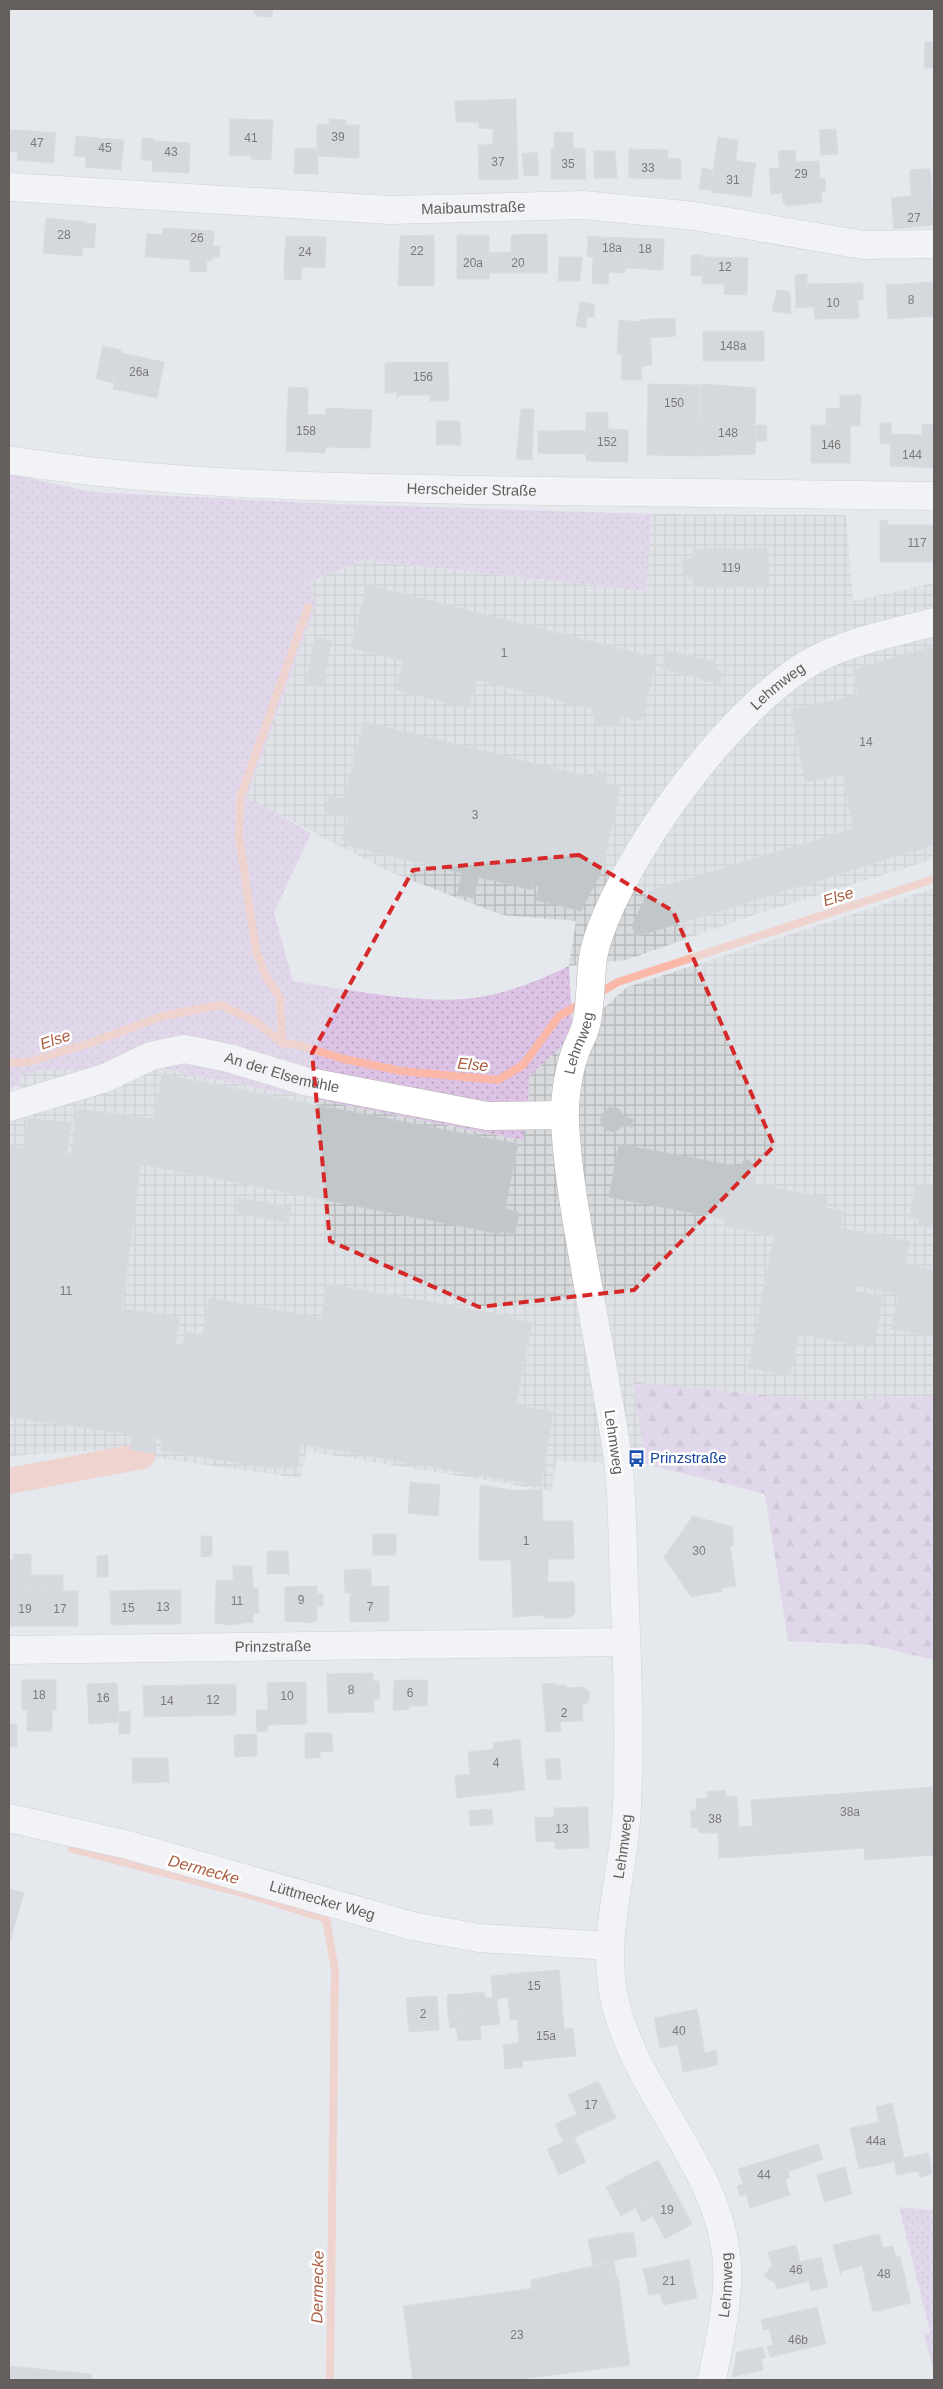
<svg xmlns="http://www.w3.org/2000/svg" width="943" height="2389" viewBox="0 0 943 2389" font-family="Helvetica,sans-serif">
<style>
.industrial{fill:url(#industrial-grid)}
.grass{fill:url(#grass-dots)}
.forest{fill:url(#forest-firs)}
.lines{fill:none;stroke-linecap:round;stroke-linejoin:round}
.stream{stroke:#fbb8a8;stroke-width:8}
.canal{stroke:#fbb8a8;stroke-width:26}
.building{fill:#c1c6c9;stroke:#c3ccd3}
.street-casing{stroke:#b6b2b0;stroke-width:29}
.secondary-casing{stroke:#b7b2af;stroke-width:29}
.street{stroke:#fff;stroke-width:28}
.secondary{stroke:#fff;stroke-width:28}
.marked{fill:none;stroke:#d62828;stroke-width:4;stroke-dasharray:10 6;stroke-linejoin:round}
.labels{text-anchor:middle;stroke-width:5;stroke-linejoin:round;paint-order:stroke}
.number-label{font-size:12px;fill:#7b7977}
.street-label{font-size:15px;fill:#645f5c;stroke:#fff}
.transit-label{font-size:15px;fill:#164399;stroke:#fff;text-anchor:start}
.water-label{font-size:16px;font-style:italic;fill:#ac6045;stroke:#fff}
</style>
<defs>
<pattern id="industrial-grid" width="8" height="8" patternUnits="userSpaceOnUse" patternTransform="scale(1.25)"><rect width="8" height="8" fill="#d7dadd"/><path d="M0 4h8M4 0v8" fill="none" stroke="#b2b4b6"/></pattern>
<pattern id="grass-dots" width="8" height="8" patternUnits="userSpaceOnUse" patternTransform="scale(1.25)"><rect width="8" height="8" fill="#dcc2e4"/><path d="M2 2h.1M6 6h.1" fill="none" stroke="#b6a1bc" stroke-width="1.8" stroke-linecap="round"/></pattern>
<pattern id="forest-firs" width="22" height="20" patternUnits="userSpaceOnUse" patternTransform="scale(1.25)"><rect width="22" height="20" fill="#dcc2e4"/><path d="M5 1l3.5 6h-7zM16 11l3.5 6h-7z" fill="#b6a1bc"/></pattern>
</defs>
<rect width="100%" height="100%" fill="#e5e9ee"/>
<!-- industrial -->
<g class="industrial">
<path d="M652 514 846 515 853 601 934 583V859L754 915 626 960 569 966 576 921 502 915 390 872 247 798 315 607 311 581 364 560 645 591Z"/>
<path d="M934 888V1396L825 1401 633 1383 646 1464 556 1461 552 1491 306 1451 301 1478 100 1450 9 1456V1103L20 1084 19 1075 43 1070 163 1069 522 1140 528 1109 529 1076 627 987Z"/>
</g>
<!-- grass -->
<g class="grass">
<path d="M9 474 92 492 337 504 652 514 646 591 364 560 311 581 315 607 247 797 311 833 274 913 293 981C344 989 413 1003 464 999 501 996 536 982 569 966L573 1036 529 1076 528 1109 523 1140 163 1069 43 1070 20 1075V1084L9 1090Z"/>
<path d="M899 2207 934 2210V2372L924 2334 930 2332Z"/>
</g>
<!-- forest -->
<path class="forest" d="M633 1382 825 1401 934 1396V1660L871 1645 788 1641 765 1494 646 1464Z"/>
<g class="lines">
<!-- stream -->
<g class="stream">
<path d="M597 994 618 982 934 879"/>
<path d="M282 1043 280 998 266 976 256 951 239 837 240 798 308 607"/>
<path d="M9 1063 28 1062 90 1043 163 1016 220 1005 255 1021 282 1043 298 1045 344 1059 401 1071 498 1080 523 1065 559 1016 582 1003"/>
<path d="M72 1849 257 1897 326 1919 335 1970 330 2380"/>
</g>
<!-- canal -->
<path class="canal" d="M9 1481 142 1456"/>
</g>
<!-- building -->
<g class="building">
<path d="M255 9H273L272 17 257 16 254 13Z"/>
<path d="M925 42H934V68H924Z"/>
<path d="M516 99 517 144 493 145V129L479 128V122H456L455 101Z"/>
<path d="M230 119 273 120 271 160 251 159 252 156 229 155Z"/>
<path d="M329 119 346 120V125H359V158L318 156 317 157V124H329Z"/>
<path d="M836 129 838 154 821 155 819 130Z"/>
<path d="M9 130H19L18 152 9 151Z"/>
<path d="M19 130 56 133 53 163 17 160Z"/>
<path d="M554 132H573V148H585L586 179H551V149L554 148Z"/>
<path d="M76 136 87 137 86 157 74 156Z"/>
<path d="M87 137 124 140 121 170 85 167Z"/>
<path d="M718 137 738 140 736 160 715 158Z"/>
<path d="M142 138 154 139 153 160H141Z"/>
<path d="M154 141 190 143 189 173 152 171Z"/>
<path d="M517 144 518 179 479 180 478 145Z"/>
<path d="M295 148 317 149 318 174H294Z"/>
<path d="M629 149 668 150 667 179 629 178Z"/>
<path d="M795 150 796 162 819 161 820 179 825 178 826 191H821L822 202 788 206 783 203 778 151Z"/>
<path d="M594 151H615L617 178H594Z"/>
<path d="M537 152 539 175 524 176 522 154Z"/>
<path d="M667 158 681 159V179H667Z"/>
<path d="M715 158 756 163 751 197 711 192Z"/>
<path d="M702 168 713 170 711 190 699 189Z"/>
<path d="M780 168 783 193 771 194 769 169Z"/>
<path d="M922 169 923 178 910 179V170Z"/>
<path d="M922 169H930L931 177 923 178Z"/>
<path d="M931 177 932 194 911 196 910 179Z"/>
<path d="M932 194 934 225 894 229 891 198Z"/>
<path d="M46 218 85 222 82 256 43 253Z"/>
<path d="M85 223 96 224 94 248 83 247Z"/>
<path d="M163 228 180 229 178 259 161 258Z"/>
<path d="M180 229 214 231 212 261 178 259Z"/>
<path d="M147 234 162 235 161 258 145 257Z"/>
<path d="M547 234V273H488V253L511 252V235Z"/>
<path d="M434 235V286H398L400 236Z"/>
<rect x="457" y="235" width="32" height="44"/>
<path d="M286 236 326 237 325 268 284 266Z"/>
<path d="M588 236 599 237 598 257 626 258 625 273 609 272 608 284H592L593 257H587Z"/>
<path d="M599 237 627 238 626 258 598 257Z"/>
<path d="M627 238 664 239 663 270 626 268Z"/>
<path d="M213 246H220L219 257H213Z"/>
<rect x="691" y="255" width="11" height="21"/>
<path d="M559 257H582L580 281H558Z"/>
<path d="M702 257 748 258 747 295 724 294V284H702Z"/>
<path d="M190 259 207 261 206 272 190 271Z"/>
<path d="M284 266 302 267 301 280 284 279Z"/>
<path d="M807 274V307L796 308 795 275Z"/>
<path d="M934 282V316L888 319 886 285Z"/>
<path d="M863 283V300H858L859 318 815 319 814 307H807V284Z"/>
<path d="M777 290 790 292 791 314 772 311Z"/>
<path d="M580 302 595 304 594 317H587L586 328 576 326Z"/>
<path d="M675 318 676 336 649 338V319Z"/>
<path d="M649 319 652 365 642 366 640 320Z"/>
<path d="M619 320 640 322 642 380H621L622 354H617Z"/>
<rect x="703" y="331" width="61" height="30"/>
<path d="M103 346 121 350 114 383 96 379Z"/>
<path d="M121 353 164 362 157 398 113 389Z"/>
<path d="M397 362H448L449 401H430V395H399L397 399Z"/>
<path d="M397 362V392L385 393V363Z"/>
<path d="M648 384 700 385 699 456 647 455Z"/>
<path d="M701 384 756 388 755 424H745V421L700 420Z"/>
<path d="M288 387 308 388V403L288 402Z"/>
<rect x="840" y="395" width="21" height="14"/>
<path d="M288 402 308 403 307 415 287 414Z"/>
<path d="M326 408 372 410 370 448 325 447Z"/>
<path d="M826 408 860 409V426L826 425Z"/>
<path d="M521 409H534L532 460 516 459Z"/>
<path d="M608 412V429L628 430V462L586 461V413Z"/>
<path d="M287 414 326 415 325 453 286 451Z"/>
<path d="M700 420 745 421V424L756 425 755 454 699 456Z"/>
<path d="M436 421H460L461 445H436Z"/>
<rect x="880" y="423" width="11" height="21"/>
<path d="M922 424 934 425V468L890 466 891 434 922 435Z"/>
<path d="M756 425H767L766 441H756Z"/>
<path d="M811 425 850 426V463H811Z"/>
<path d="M562 430 586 431V454H562Z"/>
<path d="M538 431H562V454L538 453Z"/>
<path d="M880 520 888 521V525H899V562H880Z"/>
<rect x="899" y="525" width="35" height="37"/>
<path d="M693 549H768L769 587H693Z"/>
<path d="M693 558V577H683L682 559Z"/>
<path d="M367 585 657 658 641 721 621 716 620 722 611 727 596 723 592 715 593 709 477 680 469 708 396 690 403 661 351 648Z"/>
<path d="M316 637 332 641 322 687 305 683Z"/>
<path d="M934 646V845L861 867 843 775 805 782 791 710 858 695 853 670Z"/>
<path d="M666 651 674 652 670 671 662 668Z"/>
<path d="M674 652 705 659 701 678 670 671Z"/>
<path d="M706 660 715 662 710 682 701 680Z"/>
<path d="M714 669 723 672 720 684 711 682Z"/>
<path d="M366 722 594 778 596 770 608 773 606 784 620 787 617 799H619L600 875 581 911 536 900 539 886 534 884 532 890 479 877 474 898 457 895 462 873 353 847 342 839 348 818 324 812 329 795 344 799 363 723Z"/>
<path d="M853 829 861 867 814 882 803 844Z"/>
<path d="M803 844 814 882 635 937 632 925 649 891Z"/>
<path d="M162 1074 317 1105 300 1195 145 1165Z"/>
<path d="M317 1105 518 1144 505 1209 519 1212 515 1234 501 1231 500 1234 300 1195Z"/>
<path d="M610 1107 619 1109 625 1117 633 1119 632 1127 623 1126 615 1132 606 1130 600 1122 602 1113Z"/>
<path d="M77 1109 147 1118 122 1308 180 1318 175 1346 182 1347 185 1332 203 1335 209 1298 321 1318 327 1284 504 1315 532 1323 516 1405 553 1412 541 1486 301 1444 297 1469 258 1466 161 1450 162 1439 155 1438 9 1417V1146L71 1154Z"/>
<path d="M28 1118 71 1123 67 1154 24 1148Z"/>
<path d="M147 1118 154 1119 145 1165 141 1164Z"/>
<path d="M619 1144 741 1167 743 1161 749 1160 755 1165 751 1173 755 1184 828 1198 826 1208 844 1211 840 1228 910 1241 905 1264 934 1270V1337L891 1329 898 1294 853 1285 852 1291 883 1296 875 1343 868 1347 799 1334 790 1376 748 1368 774 1236 724 1226 725 1219 609 1197Z"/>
<path d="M926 1183 934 1185V1228L918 1226 919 1219 909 1217 916 1184 925 1185Z"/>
<path d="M238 1198 291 1207 289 1223 235 1213Z"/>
<path d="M133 1434 155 1438 153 1453 130 1449Z"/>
<path d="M410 1482 440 1485 438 1516 408 1513Z"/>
<path d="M480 1485 519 1491 542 1489 543 1521H573L574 1559H548V1582H574L575 1613 570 1618H544L543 1615 513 1617 511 1560H479Z"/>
<path d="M693 1516 732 1527 734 1545 730 1546 736 1586 722 1588V1591L691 1597 664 1557Z"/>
<rect x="373" y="1534" width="23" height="21"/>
<path d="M201 1536H212V1556L201 1557Z"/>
<path d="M267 1551H288L289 1574H267Z"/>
<path d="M13 1554H31V1592H9V1560H13Z"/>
<path d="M108 1555V1577H97V1556Z"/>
<path d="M233 1566H252L253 1588H258L259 1613H253V1622L228 1625 215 1623 216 1581 233 1580Z"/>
<path d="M371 1569V1586H389V1621L350 1622V1593H345L344 1570Z"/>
<path d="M31 1575H42V1591L31 1592Z"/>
<rect x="42" y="1575" width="21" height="16"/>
<path d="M317 1586V1620L313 1621V1623L285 1621V1587Z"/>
<path d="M145 1590 146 1624 111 1625 110 1591Z"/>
<path d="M145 1590H181V1624H146Z"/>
<rect x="42" y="1591" width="36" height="35"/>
<path d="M42 1591V1626H9V1592Z"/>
<rect x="317" y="1594" width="6" height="12"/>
<path d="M373 1673 374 1712 328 1713 327 1674Z"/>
<rect x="22" y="1680" width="34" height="30"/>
<path d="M394 1680H428L427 1706H409V1710H393Z"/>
<path d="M373 1681H379L380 1699H374Z"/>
<path d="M306 1682 307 1724 268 1725V1731L257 1732 256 1710H268L267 1683Z"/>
<path d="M117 1683 119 1722 89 1724 87 1684Z"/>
<path d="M555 1683V1686L566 1685 567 1688 583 1687 589 1692 590 1697 587 1703 582 1706 583 1721 560 1722 561 1731 546 1732 542 1684Z"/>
<path d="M236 1684V1715L191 1716 189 1685Z"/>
<path d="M189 1685 191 1716 144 1717 143 1686Z"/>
<rect x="27" y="1710" width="25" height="21"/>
<path d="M130 1711V1734H119V1712Z"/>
<rect x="9" y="1724" width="8" height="23"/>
<path d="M305 1733H332L333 1751 320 1752V1758H305Z"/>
<path d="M257 1734V1756L235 1757 234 1735Z"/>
<path d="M520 1739 525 1790 457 1798 455 1776 470 1774 468 1752 494 1749 493 1743Z"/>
<path d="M132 1758H168L169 1782 132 1783Z"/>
<path d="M560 1758 561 1779 547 1780 545 1759Z"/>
<path d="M934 1787V1855L865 1860 864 1848 754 1856 753 1826H767L765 1799Z"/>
<path d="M725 1790 726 1797 737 1796 739 1827 753 1826 754 1856 719 1858 718 1833H699L698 1827 692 1828 690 1811 697 1810 696 1799 707 1798V1792Z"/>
<path d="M765 1799 767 1826H753L751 1800Z"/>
<path d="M588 1807 589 1848 555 1849V1841L536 1842 535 1818 554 1817V1808Z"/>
<path d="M492 1809 493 1824 470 1826 469 1811Z"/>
<path d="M9 1889 24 1893 9 1945Z"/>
<path d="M559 1970 563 2015 510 2020 506 1974Z"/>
<path d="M506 1975 508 1997 493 1999 491 1976Z"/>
<path d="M484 1992 485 1998H497L500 2024 464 2027 461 1994Z"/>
<path d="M461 1994 462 2013 448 2014 447 1995Z"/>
<path d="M437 1996 439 2030 409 2032 406 1998Z"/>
<path d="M697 2009 705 2053 716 2050 718 2065 683 2072 678 2045 660 2048 654 2018Z"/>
<path d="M462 2013 464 2026 450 2028 448 2014Z"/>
<path d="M563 2015 564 2029 573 2028 576 2056 522 2061 523 2067 505 2069 503 2045 519 2043 517 2019Z"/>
<path d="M480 2026 481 2039 458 2041 456 2027Z"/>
<path d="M598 2081 616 2118 586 2132 568 2095Z"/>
<path d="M892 2103 904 2158 928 2153 932 2174 920 2177 918 2171 897 2175 894 2162 859 2169 850 2128 879 2122 876 2107Z"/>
<path d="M577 2114 585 2132 564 2143 555 2124Z"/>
<path d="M574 2137 586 2162 559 2175 547 2149Z"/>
<path d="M818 2144 823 2159 788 2172 790 2178 785 2179 790 2195 750 2208 746 2194 740 2196 737 2186 743 2184 738 2169Z"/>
<path d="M658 2160 673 2188 621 2216 606 2187Z"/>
<path d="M845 2167 852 2194 824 2202 817 2175Z"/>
<path d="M673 2188 692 2224 665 2239 646 2202Z"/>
<path d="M646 2203 653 2216 642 2222 636 2209Z"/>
<path d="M633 2232 635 2243 613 2247 611 2235Z"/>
<path d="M879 2234 883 2248 893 2246 896 2257 900 2256 911 2303 873 2312 862 2266 841 2271V2276L833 2245Z"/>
<path d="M611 2235 615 2260 593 2265 588 2239Z"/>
<path d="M635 2243 637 2256 615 2260 613 2247Z"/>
<path d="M796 2245 800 2262 821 2257 828 2287 811 2291 809 2281 777 2289 775 2283 764 2276 772 2265 768 2252Z"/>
<path d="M689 2259 697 2298 663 2305 660 2293 649 2295 643 2269Z"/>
<path d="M614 2261 616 2277 532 2289 531 2280Z"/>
<path d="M618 2277 630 2365 514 2380H413L403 2306Z"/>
<path d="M817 2307 821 2324 771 2335 769 2329 763 2330 761 2320Z"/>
<path d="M821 2324 826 2344 770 2357 767 2346 773 2345 771 2335Z"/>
<path d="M763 2347 766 2358 761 2359 763 2370 732 2377 737 2352Z"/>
<path d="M9 2366 91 2374V2380H9Z"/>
</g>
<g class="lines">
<defs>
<g id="street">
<path id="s1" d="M9 187 390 210 583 205 694 216 863 245 934 244"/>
<path id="s2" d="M9 1107 105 1078 151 1056 184 1049 229 1058 304 1081 487 1116 564 1115"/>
<path id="s3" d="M9 1650 626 1642"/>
<path id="s4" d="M9 1818 128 1845 412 1926 479 1938 610 1946"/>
<path id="s5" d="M712 2380C719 2342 729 2303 727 2263 720 2164 631 2090 613 1992 602 1930 625 1869 627 1806 630 1731 627 1655 624 1580 622 1538 623 1493 617 1452 607 1387 594 1322 583 1257 575 1212 567 1166 565 1121 564 1100 568 1072 575 1053 578 1043 584 1035 586 1025 593 997 588 966 598 938 627 851 726 715 804 666 843 642 890 634 934 622"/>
</g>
<g id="secondary">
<path id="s6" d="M9 460C164 485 321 487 478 490 630 492 782 494 934 496"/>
</g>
</defs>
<!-- street casing -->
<use href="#street" class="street-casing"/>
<!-- secondary casing -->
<use href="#secondary" class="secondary-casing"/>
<!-- street -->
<use href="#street" class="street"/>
<!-- secondary -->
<use href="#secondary" class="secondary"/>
</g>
<!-- marked area -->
<path d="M0 0H943V2389H0ZM579 855 673 911 774 1146 634 1290 479 1307 330 1241 312 1053 413 870Z" fill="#e5e9ee" fill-opacity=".55" fill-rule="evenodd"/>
<path class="marked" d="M579 855 673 911 774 1146 634 1290 479 1307 330 1241 312 1053 413 870Z"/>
<!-- icons -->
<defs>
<symbol id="bus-bare" viewBox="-9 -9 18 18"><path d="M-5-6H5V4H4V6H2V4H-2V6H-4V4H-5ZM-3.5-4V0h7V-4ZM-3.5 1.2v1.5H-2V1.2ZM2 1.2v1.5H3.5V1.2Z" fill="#1a4fb4" stroke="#fff" stroke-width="2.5" paint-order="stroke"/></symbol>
</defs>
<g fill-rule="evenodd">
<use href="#bus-bare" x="624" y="1446" width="25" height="25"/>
</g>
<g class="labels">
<!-- number labels -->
<g class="number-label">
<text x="338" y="141">39</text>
<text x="251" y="142">41</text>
<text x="37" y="147">47</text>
<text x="105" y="152">45</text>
<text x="171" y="156">43</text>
<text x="498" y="166">37</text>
<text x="568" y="168">35</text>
<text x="648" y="172">33</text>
<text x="801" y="178">29</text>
<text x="733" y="184">31</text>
<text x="914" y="222">27</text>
<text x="64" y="239">28</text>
<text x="197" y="242">26</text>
<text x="612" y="252">18a</text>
<text x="645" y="253">18</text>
<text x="417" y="255">22</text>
<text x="305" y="256">24</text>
<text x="473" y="267">20a</text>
<text x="518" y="267">20</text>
<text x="725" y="271">12</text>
<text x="911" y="304">8</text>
<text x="833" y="307">10</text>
<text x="733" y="350">148a</text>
<text x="139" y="376">26a</text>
<text x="423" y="381">156</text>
<text x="674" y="407">150</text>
<text x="306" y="435">158</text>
<text x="728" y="437">148</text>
<text x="607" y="446">152</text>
<text x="831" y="449">146</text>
<text x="912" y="459">144</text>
<text x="917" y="547">117</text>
<text x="731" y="572">119</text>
<text x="504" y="657">1</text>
<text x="866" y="746">14</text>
<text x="475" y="819">3</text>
<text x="66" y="1295">11</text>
<text x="526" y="1545">1</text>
<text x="699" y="1555">30</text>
<text x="301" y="1604">9</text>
<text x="237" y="1605">11</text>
<text x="163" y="1611">13</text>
<text x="370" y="1611">7</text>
<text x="128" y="1612">15</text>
<text x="25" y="1613">19</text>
<text x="60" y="1613">17</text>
<text x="351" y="1694">8</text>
<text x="410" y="1697">6</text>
<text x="39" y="1699">18</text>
<text x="287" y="1700">10</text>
<text x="103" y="1702">16</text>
<text x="213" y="1704">12</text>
<text x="167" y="1705">14</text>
<text x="564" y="1717">2</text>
<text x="496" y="1767">4</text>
<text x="850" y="1816">38a</text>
<text x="715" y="1823">38</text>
<text x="562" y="1833">13</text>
<text x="534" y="1990">15</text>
<text x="423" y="2018">2</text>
<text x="679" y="2035">40</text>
<text x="546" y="2040">15a</text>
<text x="591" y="2109">17</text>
<text x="876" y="2145">44a</text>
<text x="764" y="2179">44</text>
<text x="667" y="2214">19</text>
<text x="796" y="2274">46</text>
<text x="884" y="2278">48</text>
<text x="669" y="2285">21</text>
<text x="517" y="2339">23</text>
<text x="798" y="2344">46b</text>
</g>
<!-- street labels -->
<g class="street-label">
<text dy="5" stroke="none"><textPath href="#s1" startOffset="465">Maibaumstraße</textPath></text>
<text dy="5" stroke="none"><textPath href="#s6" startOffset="464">Herscheider Straße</textPath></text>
<text dy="5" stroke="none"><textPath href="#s5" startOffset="1791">Lehmweg</textPath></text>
<text dy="5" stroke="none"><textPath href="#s5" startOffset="1371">Lehmweg</textPath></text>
<text dy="5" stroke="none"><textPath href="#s2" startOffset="286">An der Elsemühle</textPath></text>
<text transform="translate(614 1442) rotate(82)" y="5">Lehmweg</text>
<text dy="5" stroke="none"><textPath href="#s3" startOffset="264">Prinzstraße</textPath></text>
<text dy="5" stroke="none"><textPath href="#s5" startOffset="561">Lehmweg</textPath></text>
<text dy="5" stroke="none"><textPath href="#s4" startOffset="324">Lüttmecker Weg</textPath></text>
<text dy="5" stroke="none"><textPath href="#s5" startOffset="96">Lehmweg</textPath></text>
</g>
<!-- transit labels -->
<g class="transit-label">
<text x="650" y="1463">Prinzstraße</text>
</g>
<!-- water labels -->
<g class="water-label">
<text transform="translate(838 896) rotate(-18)" y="6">Else</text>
<text transform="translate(55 1039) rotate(-19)" y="6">Else</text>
<text transform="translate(473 1064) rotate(5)" y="6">Else</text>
<text transform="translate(204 1869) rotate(15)" y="6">Dermecke</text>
<text transform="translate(317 2287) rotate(-89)" y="6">Dermecke</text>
</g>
</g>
<!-- border -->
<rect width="943" height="2389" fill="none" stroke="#645f5c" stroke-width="20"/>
</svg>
